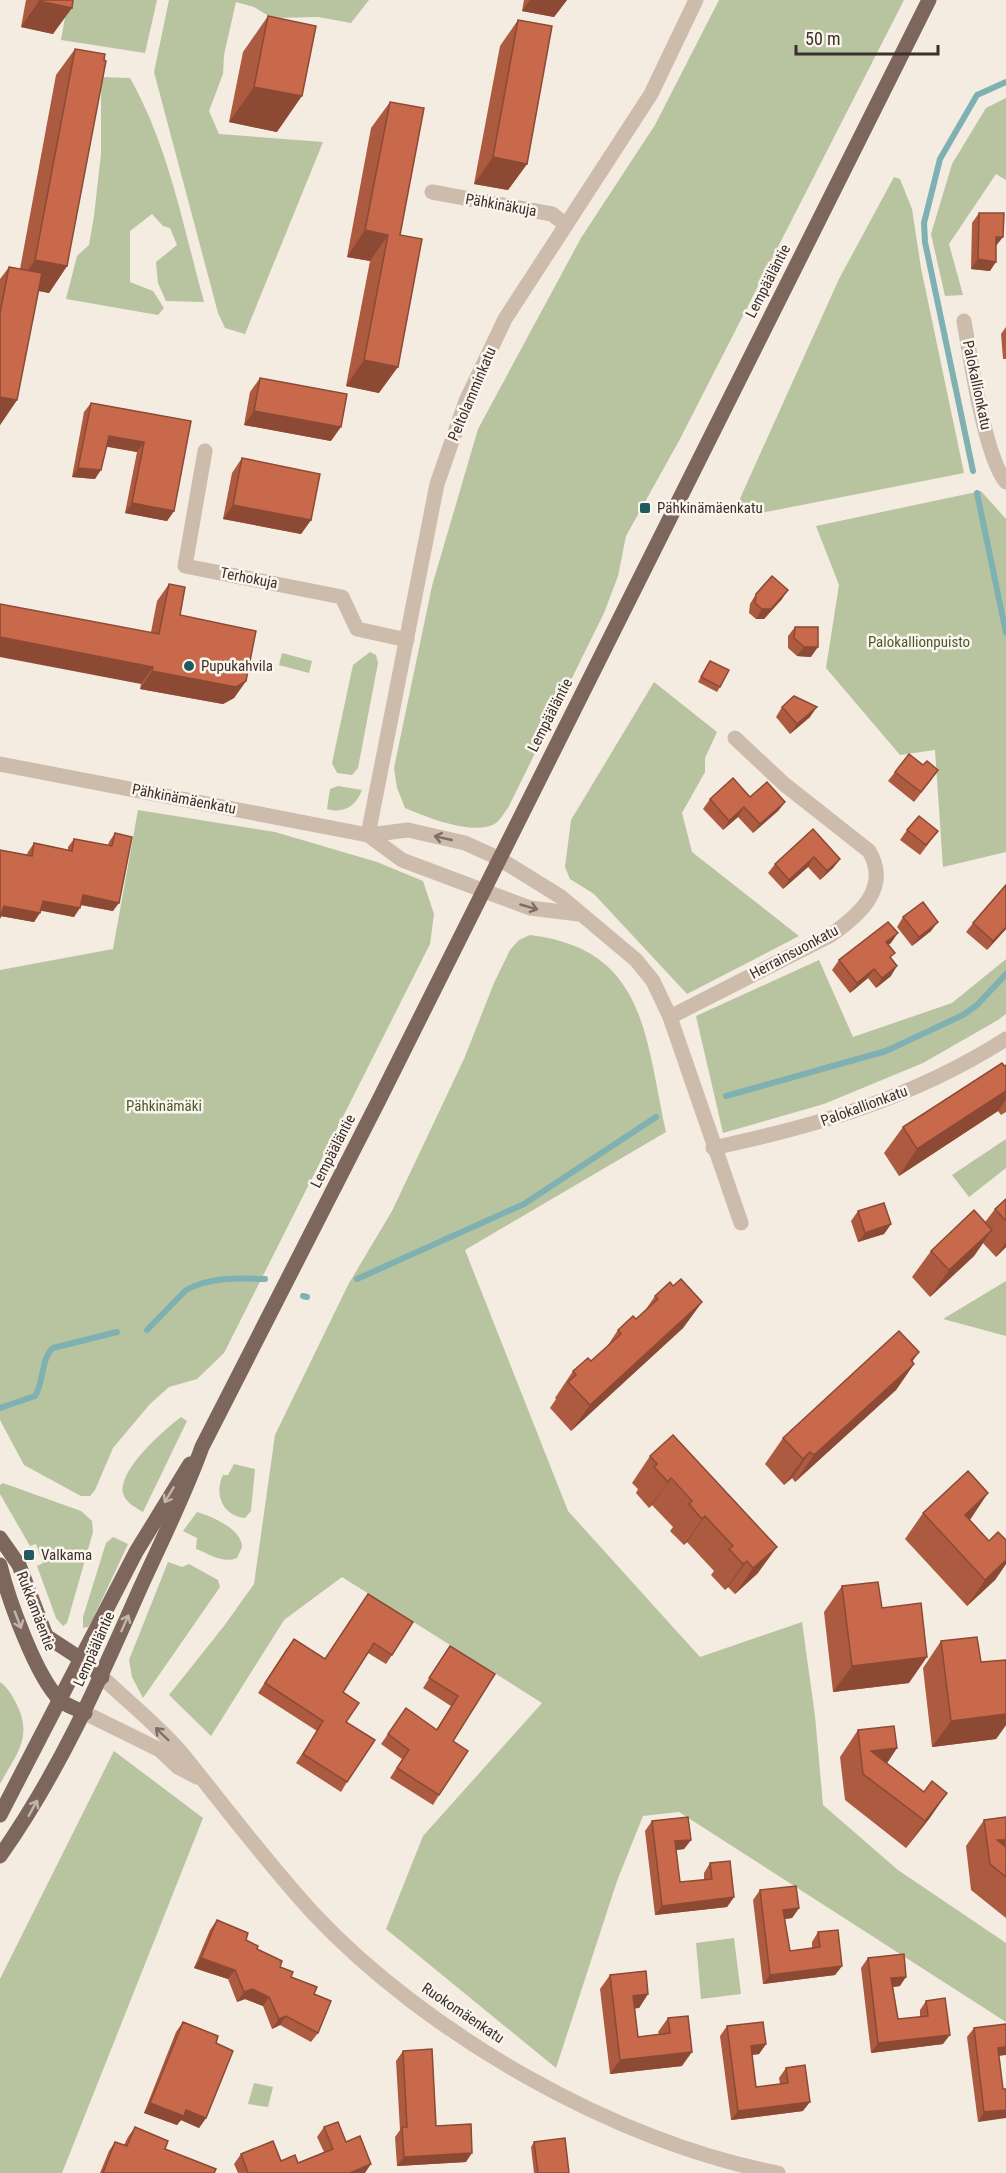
<svg xmlns="http://www.w3.org/2000/svg" width="1006" height="2173" viewBox="0 0 1006 2173" font-family="'Roboto Condensed',sans-serif">
<style>
.green{fill:#b8c4a0}
.lines{fill:none;stroke-linecap:round;stroke-linejoin:round}
.stream{stroke:#7fb0b2;stroke-width:6}
.minor{stroke:#cdbbac;stroke-width:15}
.major{stroke:#7d675c;stroke-width:15}
.wall{fill:#ac5a40}
.shaded-wall{fill:#8c4a34}
.building{fill:#c8694b;stroke:#8c4a34;stroke-width:1.5}
.oneway{stroke:#7d6f65}
.oneway2{stroke:#c2b5ac}
.poi-dot{fill:#1f5a5e;stroke:#fbf5ee;stroke-width:2}
.labels{text-anchor:middle;stroke-width:5;stroke-linejoin:round;paint-order:stroke}
.street-label{font-size:15px;fill:#3b302b;stroke:#fbf5ee}
.poi-label{font-size:15px;fill:#3b302b;stroke:#fbf5ee;text-anchor:start}
.park-label{font-size:15px;fill:#4a5a2e;stroke:#fbf5ee}
</style>
<rect width="100%" height="100%" fill="#f4ebe1"/>
<!-- green -->
<g class="green">
<path d="M68 0H157L145 53 61 40Z"/>
<path d="M169 0H369L351 23 318 17 272 18 254 7 236 2 224 55 223 74 209 111 219 134 323 142 245 334 225 328 218 313 154 72Z"/>
<path d="M719 0H904L680 439 626 536 618 576 604 613 508 808C504 813 500 820 496 823 475 837 426 817 405 808L397 788 394 768 432 586 478 429 581 238 655 125Z"/>
<path d="M101 77 130 78C169 147 183 226 204 302L166 301 158 283 156 262 177 245 170 228 163 226 152 214 130 231V282L153 291 164 308 158 315 66 299 77 256 89 245 94 216 101 154Z"/>
<path d="M1006 98V180L996 174 949 244 963 295 945 296 931 234 952 164 986 108Z"/>
<path d="M894 177 900 179 912 209 921 268 964 473 761 513 738 503 839 279Z"/>
<path d="M981 491 1006 519V852L943 867 935 750 900 755 826 668 839 585 816 526Z"/>
<path d="M370 652 376 655 378 663 358 768 352 775 337 773 332 763 353 665Z"/>
<path d="M282 653 312 661 309 673 279 665Z"/>
<path d="M654 682 717 732 705 758V772L682 813 692 852 799 936 687 994 594 894 570 879 565 867 571 820Z"/>
<path d="M338 786 362 790C356 806 344 814 327 809L330 789Z"/>
<path d="M138 810 275 832 377 862 423 881 434 914 430 944 224 1353 197 1379 169 1387 150 1404 113 1448 95 1490 90 1496H81L24 1465 0 1420V970L113 949Z"/>
<path d="M530 935C647 949 645 1038 666 1132L465 1250 568 1511 700 1657 802 1622 815 1716 823 1805 898 1870 1006 1943V2022L679 1812 643 1816 617 1881 556 2068 386 1929 423 1836 542 1703 342 1577 284 1620 211 1736 169 1695 224 1626 254 1584 275 1435 348 1285 392 1211 464 1059 494 983 510 950 519 940Z"/>
<path d="M1006 959V1014L998 1020 923 1063 824 1104 723 1133 696 1016 819 960 853 1037 952 1003Z"/>
<path d="M1006 1139V1168L969 1197 952 1175Z"/>
<path d="M1006 1281V1336L943 1319Z"/>
<path d="M181 1417 187 1421 143 1512C136 1508 125 1502 123 1493 119 1469 164 1430 181 1417Z"/>
<path d="M234 1464 255 1469 251 1511 245 1518C222 1516 214 1493 223 1475H228Z"/>
<path d="M3 1483 81 1511 92 1521 93 1532 67 1623 63 1626 56 1618 37 1566 43 1563 36 1544 30 1546 0 1494V1485Z"/>
<path d="M197 1512C211 1516 242 1529 242 1547L237 1558C223 1564 210 1554 196 1549L197 1538 183 1531Z"/>
<path d="M113 1537 128 1544 92 1621 88 1627 83 1628V1617L106 1543Z"/>
<path d="M168 1562 182 1567 189 1564 218 1580 220 1587 143 1698 132 1677 129 1660Z"/>
<path d="M0 1682C9 1689 12 1695 17 1705 33 1738 16 1754 0 1784Z"/>
<path d="M114 1751 203 1818 62 2173H0V1979Z"/>
<path d="M734 1938 741 1994 701 1999 696 1943Z"/>
<path d="M254 2083 273 2087 268 2107 248 2104Z"/>
</g>
<g class="lines">
<!-- stream -->
<g class="stream">
<path d="M973 471 925 242 924 223 940 159 977 95 1006 82"/>
<path d="M977 493 1006 633"/>
<path d="M726 1096 886 1051 963 1015 977 1005 1006 974"/>
<path d="M357 1279 524 1204 656 1117"/>
<path d="M303 1296 307 1297"/>
<path d="M147 1330 186 1290C209 1277 239 1278 265 1279"/>
<path d="M0 1408 35 1396C44 1382 41 1358 53 1348L117 1332"/>
</g>
<!-- minor -->
<g class="minor">
<path d="M432 192 552 214 566 225"/>
<path d="M964 321C970 356 985 458 1006 482"/>
<path d="M205 451 185 566 342 597 357 629 407 640"/>
<path d="M0 764 368 835 408 830 465 843 498 858 561 897 636 960 653 981 670 1017 741 1223"/>
<path d="M368 835 437 484 466 401 505 319 651 94 696 0"/>
<path d="M368 835 402 860 530 908 579 914"/>
<path d="M670 1017 831 935C859 915 891 888 869 851L784 784 735 738"/>
<path d="M713 1148C820 1125 913 1098 1006 1039"/>
<path d="M102 1677C129 1703 160 1727 184 1756 226 1808 267 1863 313 1913 425 2033 616 2143 778 2173"/>
<path d="M85 1713 160 1750 178 1767 197 1777"/>
</g>
<!-- major -->
<g class="major">
<path d="M0 1538 19 1565 46 1636 81 1659 102 1677"/>
<path d="M0 1565C8 1598 36 1677 60 1700 66 1706 78 1709 85 1713"/>
<path d="M0 1815 136 1552 190 1464"/>
<path d="M0 1856C58 1774 98 1684 138 1593 160 1544 184 1497 202 1447L379 1100 929 0"/>
</g>
</g>
<!-- wall -->
<g class="wall">
<path d="M26 0H73L53 34 21 27Z"/>
<path d="M524 0H567L554 17 522 11Z"/>
<path d="M268 16 277 132 229 122 243 52Z"/>
<path d="M518 20 527 164 508 190 474 184 500 46Z"/>
<path d="M75 49 67 266 49 293 38 291 17 400 0 425V279L9 267 20 269 56 75Z"/>
<path d="M390 102 400 235 379 393 346 386 370 261 347 257 371 128Z"/>
<path d="M979 213 996 246 990 271 971 269 972 223Z"/>
<path d="M1006 327V359H1003L1001 334Z"/>
<path d="M260 378 331 441 244 425 250 392Z"/>
<path d="M91 403 191 421 174 511 167 521 125 513 137 452 107 446 95 479 72 477 84 412Z"/>
<path d="M242 458 311 520 301 534 223 519 232 473Z"/>
<path d="M169 584 180 615 246 681 234 698 223 704 140 689 157 601Z"/>
<path d="M756 594 782 599 764 619H756L749 613 750 604Z"/>
<path d="M795 627 811 657 797 656 788 648V636Z"/>
<path d="M710 661 720 687 717 692 698 682Z"/>
<path d="M782 707 810 717 790 734 776 717Z"/>
<path d="M895 772 932 779 914 802 888 781Z"/>
<path d="M750 797 785 802 778 811 753 833 738 817 723 830 703 809 710 799Z"/>
<path d="M813 829 840 859 833 868 820 880 808 867 783 889 768 873 775 864Z"/>
<path d="M907 830 938 831 920 855 900 840Z"/>
<path d="M115 833 113 911 80 905 74 917 41 910 34 922 1 916 28 852 34 843 68 850V847L74 839 108 845 109 842Z"/>
<path d="M903 917 931 931 912 946 897 927Z"/>
<path d="M973 923 1006 929 987 950 966 932Z"/>
<path d="M891 943 888 945 891 959V976L876 988 868 978 850 993 832 970 839 960Z"/>
<path d="M1006 1065V1112L1001 1115 998 1111 899 1176 884 1153 903 1127Z"/>
<path d="M1006 1199V1247L996 1257 983 1243 974 1256 930 1297 912 1277 931 1251 985 1222 995 1209Z"/>
<path d="M858 1211 891 1224 884 1234 858 1242 851 1221Z"/>
<path d="M673 1286 702 1302 683 1328 571 1431 550 1408 556 1399 555 1398 573 1371 591 1361 606 1348 618 1330 636 1319 644 1312 655 1296Z"/>
<path d="M912 1362 914 1364 896 1390 795 1482 792 1478 784 1485 765 1464 783 1438Z"/>
<path d="M650 1456 758 1573 735 1594 728 1587 725 1590 711 1575 714 1571 687 1542 684 1545 670 1531 673 1527 652 1505 649 1508 636 1493 638 1489 632 1483Z"/>
<path d="M923 1513 970 1520 989 1541 1006 1540V1564L995 1580 967 1606 905 1539Z"/>
<path d="M842 1586 909 1683 833 1692 824 1612Z"/>
<path d="M362 1603 392 1655 386 1664 368 1653 343 1692 346 1722 347 1782 341 1792 296 1763 317 1731 258 1693 287 1648 325 1659Z"/>
<path d="M941 1641 981 1662 1006 1660V1725L996 1739 932 1747 923 1668Z"/>
<path d="M450 1646 495 1674 453 1741 439 1795 433 1805 390 1778 402 1759 381 1744 406 1708 436 1730 451 1706 423 1688Z"/>
<path d="M858 1730 897 1748 887 1763 924 1792 947 1793 929 1819 906 1848 845 1800 840 1757Z"/>
<path d="M1006 1817V1918L971 1890 966 1846 984 1820Z"/>
<path d="M652 1821 691 1840 684 1849 676 1850 680 1882 704 1880V1873L710 1863 734 1897 727 1907 655 1915 645 1831Z"/>
<path d="M760 1890 799 1908 792 1918 785 1919 790 1951 812 1948V1942L818 1932 842 1966 835 1975 763 1984 753 1900Z"/>
<path d="M217 1920 246 1940 314 1994 318 2033 311 2042 280 2025 272 2029 263 2006 245 1999 237 2002 228 1979 194 1968 210 1930Z"/>
<path d="M868 1958 900 1986 893 1987 898 2019 920 2017V2010L926 2001 943 2044 871 2053 861 1968Z"/>
<path d="M610 1975 648 1994 639 2008H635L638 2037 659 2034 658 2032 668 2018 682 2066 610 2074 600 1989Z"/>
<path d="M183 2022 206 2118 199 2128 181 2120 177 2125 144 2113 176 2032Z"/>
<path d="M727 2026 766 2044 759 2054 752 2055 756 2087 780 2084 779 2078 786 2068 803 2111 731 2120 720 2036Z"/>
<path d="M974 2028 999 2056 1003 2089 978 2122 967 2037Z"/>
<path d="M403 2051 436 2126 466 2162 397 2166 395 2137 400 2130 396 2061Z"/>
<path d="M135 2127 165 2149 214 2173H100L109 2151 115 2142 124 2145 128 2137Z"/>
<path d="M324 2127 346 2142 365 2173H238L234 2164 241 2154 298 2163 324 2152 317 2137Z"/>
<path d="M534 2142 569 2173H534L531 2147Z"/>
</g>
<!-- shaded-wall -->
<g class="shaded-wall">
<path d="M530 0H567L554 17 522 11Z"/>
<path d="M39 1 72 8 53 34 21 27Z"/>
<path d="M254 87 302 96 277 132 229 122Z"/>
<path d="M493 157 527 164 508 190 474 184Z"/>
<path d="M365 230 388 235 370 261 347 257Z"/>
<path d="M996 237H1003L996 246Z"/>
<path d="M978 259 996 262 990 271 971 269Z"/>
<path d="M35 260 67 266 49 293 17 286Z"/>
<path d="M364 360 398 367 379 393 346 386Z"/>
<path d="M0 397 17 400 0 425Z"/>
<path d="M254 411 341 427 331 441 244 425Z"/>
<path d="M109 436 144 442 137 452 102 446Z"/>
<path d="M78 468 101 470 95 479 72 477Z"/>
<path d="M132 503 174 511 167 521 125 513Z"/>
<path d="M233 505 311 520 301 534 223 519Z"/>
<path d="M788 590 782 599 764 619H756L762 609Z"/>
<path d="M0 637 153 667 141 684 0 657Z"/>
<path d="M804 647H818L811 657 797 656Z"/>
<path d="M152 671 246 681 234 698 223 704 140 689Z"/>
<path d="M817 707 810 717 790 734 797 724Z"/>
<path d="M785 802 778 811 753 833 760 824Z"/>
<path d="M744 807 738 817 723 830 729 821Z"/>
<path d="M814 857 808 867 783 889 789 880Z"/>
<path d="M840 859 833 868 820 880 827 871Z"/>
<path d="M83 895 119 903 113 911 77 904Z"/>
<path d="M43 901 80 908 74 917 37 910Z"/>
<path d="M4 906 40 913 34 922 0 916Z"/>
<path d="M938 922 931 931 912 946 919 937Z"/>
<path d="M1006 927V929L987 950 993 941Z"/>
<path d="M898 933 891 943 879 952 886 942Z"/>
<path d="M897 966 891 976 876 988 882 978Z"/>
<path d="M874 969 868 978 850 993 857 983Z"/>
<path d="M1006 1091V1099L998 1111 899 1176 917 1149Z"/>
<path d="M891 1224 884 1234 858 1242 865 1233Z"/>
<path d="M992 1230 974 1256 930 1297 949 1270Z"/>
<path d="M1006 1242V1247L996 1257Z"/>
<path d="M702 1302 683 1328 571 1431 590 1405Z"/>
<path d="M919 1352 905 1372 914 1364 896 1390 795 1482 814 1455Z"/>
<path d="M810 1452 792 1478 784 1485 803 1459Z"/>
<path d="M671 1478 652 1505 649 1508 668 1482Z"/>
<path d="M988 1493 970 1520 947 1541 965 1515Z"/>
<path d="M705 1516 687 1542 684 1545 702 1519Z"/>
<path d="M777 1547 758 1573 735 1594 753 1568Z"/>
<path d="M1006 1560V1564L995 1580 967 1606 985 1580Z"/>
<path d="M747 1561 728 1587 725 1590 743 1564Z"/>
<path d="M927 1657 909 1683 833 1692 852 1666Z"/>
<path d="M1006 1714V1725L996 1739 932 1747 951 1721Z"/>
<path d="M897 1748 879 1775 871 1751Z"/>
<path d="M947 1793 929 1819 906 1848 925 1821Z"/>
<path d="M691 1840 684 1849 669 1851 675 1841Z"/>
<path d="M997 1840H1006V1863Z"/>
<path d="M734 1897 727 1907 655 1915 662 1906Z"/>
<path d="M799 1908 792 1918 777 1920 783 1910Z"/>
<path d="M201 1958 235 1970 228 1979 194 1968Z"/>
<path d="M842 1966 835 1975 763 1984 770 1975Z"/>
<path d="M906 1977 900 1986 885 1988 891 1978Z"/>
<path d="M252 1989 269 1997 263 2006 245 1999 237 2002 244 1992Z"/>
<path d="M648 1994 639 2008 624 2010 633 1996Z"/>
<path d="M286 2016 280 2025 272 2029 279 2019Z"/>
<path d="M950 2035 943 2044 871 2053 878 2043Z"/>
<path d="M766 2044 759 2054 744 2056 751 2046Z"/>
<path d="M1006 2047V2055L991 2057 998 2048Z"/>
<path d="M692 2052 682 2066 610 2074 620 2060Z"/>
<path d="M810 2102 803 2111 731 2120 738 2111Z"/>
<path d="M150 2103 186 2110 206 2118 199 2128 181 2120 177 2125 144 2113Z"/>
<path d="M1006 2110V2118L978 2122 984 2112Z"/>
<path d="M472 2153 466 2162 397 2166 404 2157Z"/>
<path d="M371 2164 365 2173H350Z"/>
</g>
<!-- building -->
<g class="building">
<path d="M39 0H73L72 8 39 1Z"/>
<path d="M268 16 316 26 302 96 254 87Z"/>
<path d="M518 20 552 26 527 164 493 157Z"/>
<path d="M75 49 105 54 104 60 106 61 67 266 35 260Z"/>
<path d="M390 102 424 108 400 235 422 239 398 367 364 360 388 235 365 230Z"/>
<path d="M979 213H1004L1003 237H996V262L978 259Z"/>
<path d="M9 267 42 273 17 400 0 397V313Z"/>
<path d="M260 378 347 394 341 427 254 411Z"/>
<path d="M91 403 191 421 174 511 132 503 144 442 109 436 101 470 78 468Z"/>
<path d="M242 458 320 474 311 520 233 505Z"/>
<path d="M772 576 788 590 771 609H762L755 603 756 594Z"/>
<path d="M169 584 185 587 180 615 256 631 246 681 236 687 152 671 153 667 0 637V604L159 634Z"/>
<path d="M795 627H818V647H804L794 638Z"/>
<path d="M710 661 729 670 720 687 701 677Z"/>
<path d="M794 696 817 707 797 724 782 707Z"/>
<path d="M909 754 923 765 927 761 938 770 921 792 895 772Z"/>
<path d="M733 778 750 797 767 782 785 802 760 824 744 807 729 821 710 799Z"/>
<path d="M919 816 938 831 926 845 907 830Z"/>
<path d="M813 829 840 859 827 871 814 857 789 880 775 864Z"/>
<path d="M115 833 132 837 119 903 83 895 80 908 43 901 40 913 4 906 0 918V850L32 856 34 843 72 851 74 839 112 846Z"/>
<path d="M1006 885V927L993 941 973 923Z"/>
<path d="M923 902 938 922 919 937 903 917Z"/>
<path d="M888 922 898 933 886 942 895 953 890 957 897 966 882 978 874 969 857 983 839 960Z"/>
<path d="M1002 1063 1004 1066 1006 1065V1091L917 1149 903 1127Z"/>
<path d="M1006 1199V1221L995 1209Z"/>
<path d="M884 1203 891 1224 865 1233 858 1211Z"/>
<path d="M974 1210 992 1230 949 1270 931 1251Z"/>
<path d="M681 1279 702 1302 590 1405 568 1382 576 1375 573 1371 588 1358 591 1361 621 1334 618 1330 633 1316 636 1319 658 1299 655 1296 670 1282 673 1286Z"/>
<path d="M899 1331 919 1352 911 1360 914 1364 814 1455 810 1452 803 1459 783 1438Z"/>
<path d="M673 1435 777 1547 753 1568 747 1561 743 1564 729 1549 733 1546 705 1516 702 1519 689 1504 692 1501 671 1478 668 1482 654 1467 657 1464 650 1456Z"/>
<path d="M968 1471 988 1493 965 1515 989 1541 998 1532 1006 1540V1560L985 1580 923 1513Z"/>
<path d="M878 1582 882 1608 921 1603 927 1657 852 1666 842 1586Z"/>
<path d="M368 1594 413 1622 392 1655 374 1643 343 1692 359 1703 346 1722 375 1740 347 1782 303 1754 323 1721 265 1683 294 1639 325 1659Z"/>
<path d="M977 1637 981 1662 1006 1660V1714L951 1721 941 1641Z"/>
<path d="M450 1646 495 1674 453 1741 468 1751 439 1795 397 1768 409 1750 388 1734 406 1708 437 1730 458 1696 429 1678Z"/>
<path d="M894 1726 897 1748 871 1751 924 1792 932 1781 947 1793 925 1821 863 1774 858 1730Z"/>
<path d="M688 1817 691 1840 675 1841 680 1882 712 1879 710 1863 730 1861 734 1897 662 1906 652 1821Z"/>
<path d="M1006 1817V1840H997L1006 1847V1877L990 1864 984 1820Z"/>
<path d="M796 1886 799 1908 783 1910 790 1951 820 1947 818 1932 838 1930 842 1966 770 1975 760 1890Z"/>
<path d="M217 1920 248 1933 246 1940 258 1946 257 1949 282 1961 280 1967 293 1972 291 1977 317 1987 314 1994 331 2001 318 2033 286 2016 279 2019 269 1997 252 1989 244 1992 235 1970 201 1958Z"/>
<path d="M904 1954 906 1977 891 1978 898 2019 928 2016 926 2001 945 1998 950 2035 878 2043 868 1958Z"/>
<path d="M646 1971 648 1994 633 1996 638 2037 670 2033 668 2018 688 2016 692 2052 620 2060 610 1975Z"/>
<path d="M183 2022 218 2036 216 2043 233 2051 206 2118 186 2110 184 2116 150 2103Z"/>
<path d="M763 2022 766 2044 751 2046 756 2087 788 2083 786 2068 805 2065 810 2102 738 2111 727 2026Z"/>
<path d="M1006 2024V2047L998 2048 1003 2089H1006V2110L984 2112 974 2028Z"/>
<path d="M432 2049 436 2126 471 2124 472 2153 404 2157 402 2127H407L403 2051Z"/>
<path d="M338 2122 346 2142 360 2136 371 2164 350 2173H248L241 2154 273 2141 281 2161 295 2155 298 2163 333 2149 324 2127Z"/>
<path d="M135 2127 168 2141 165 2149 216 2169 214 2173H103L115 2142 127 2146Z"/>
<path d="M565 2138 569 2173H538L534 2142Z"/>
</g>
<!-- one-way arrows -->
<defs><path id="oneway-shaft" d="M-6 0H5M1.5-3L5.5 0L1.5 3" fill="none" stroke-width="1.6" stroke-linecap="round" stroke-linejoin="round" transform="scale(1.5)"/></defs>
<g class="oneway">
<use href="#oneway-shaft" transform="translate(443 838) rotate(-167)"/>
<use href="#oneway-shaft" transform="translate(529 907) rotate(16)"/>
<use href="#oneway-shaft" transform="translate(162 1734) rotate(-136)"/>
</g>
<g class="oneway2">
<use href="#oneway-shaft" transform="translate(169 1495) rotate(121)"/>
<use href="#oneway-shaft" transform="translate(18 1620) rotate(69)"/>
<use href="#oneway-shaft" transform="translate(125 1623) rotate(-66)"/>
<use href="#oneway-shaft" transform="translate(33 1808) rotate(-61)"/>
</g>
<!-- markers -->
<g class="poi-dot">
<rect x="639" y="502" width="12" height="12" rx="3"/>
<circle cx="189" cy="666" r="6"/>
<rect x="23" y="1549" width="12" height="12" rx="3"/>
</g>
<g class="labels">
<!-- street labels -->
<g class="street-label">
<text transform="translate(501 205) rotate(10)" y="5">Pähkinäkuja</text>
<text transform="translate(768 281) rotate(-63)" y="5">Lempääläntie</text>
<text transform="translate(977 385) rotate(78)" y="5">Palokallionkatu</text>
<text transform="translate(472 394) rotate(-67)" y="5">Peltolamminkatu</text>
<text transform="translate(249 578) rotate(11)" y="5">Terhokuja</text>
<text transform="translate(550 715) rotate(-63)" y="5">Lempääläntie</text>
<text transform="translate(184 799) rotate(11)" y="5">Pähkinämäenkatu</text>
<text transform="translate(794 952) rotate(-28)" y="5">Herrainsuonkatu</text>
<text transform="translate(864 1106) rotate(-20)" y="5">Palokallionkatu</text>
<text transform="translate(333 1151) rotate(-63)" y="5">Lempääläntie</text>
<text transform="translate(36 1611) rotate(69)" y="5">Rukkamäentie</text>
<text transform="translate(94 1649) rotate(-66)" y="5">Lempääläntie</text>
<text transform="translate(463 2013) rotate(34)" y="5">Ruokomäenkatu</text>
</g>
<!-- poi labels -->
<g class="poi-label">
<text x="657" y="513">Pähkinämäenkatu</text>
<text x="201" y="671">Pupukahvila</text>
<text x="41" y="1560">Valkama</text>
</g>
<!-- park labels -->
<g class="park-label">
<text x="919" y="647">Palokallionpuisto</text>
<text x="164" y="1111">Pähkinämäki</text>
</g>
</g>
<!-- scale -->
<path d="M796 45v9h142v-9" fill="none" stroke="#3b302b" stroke-width="3"/>
<text x="805" y="45" font-size="18" fill="#3b302b" stroke="#fbf5ee" stroke-width="4.5" paint-order="stroke">50 m</text>
</svg>
